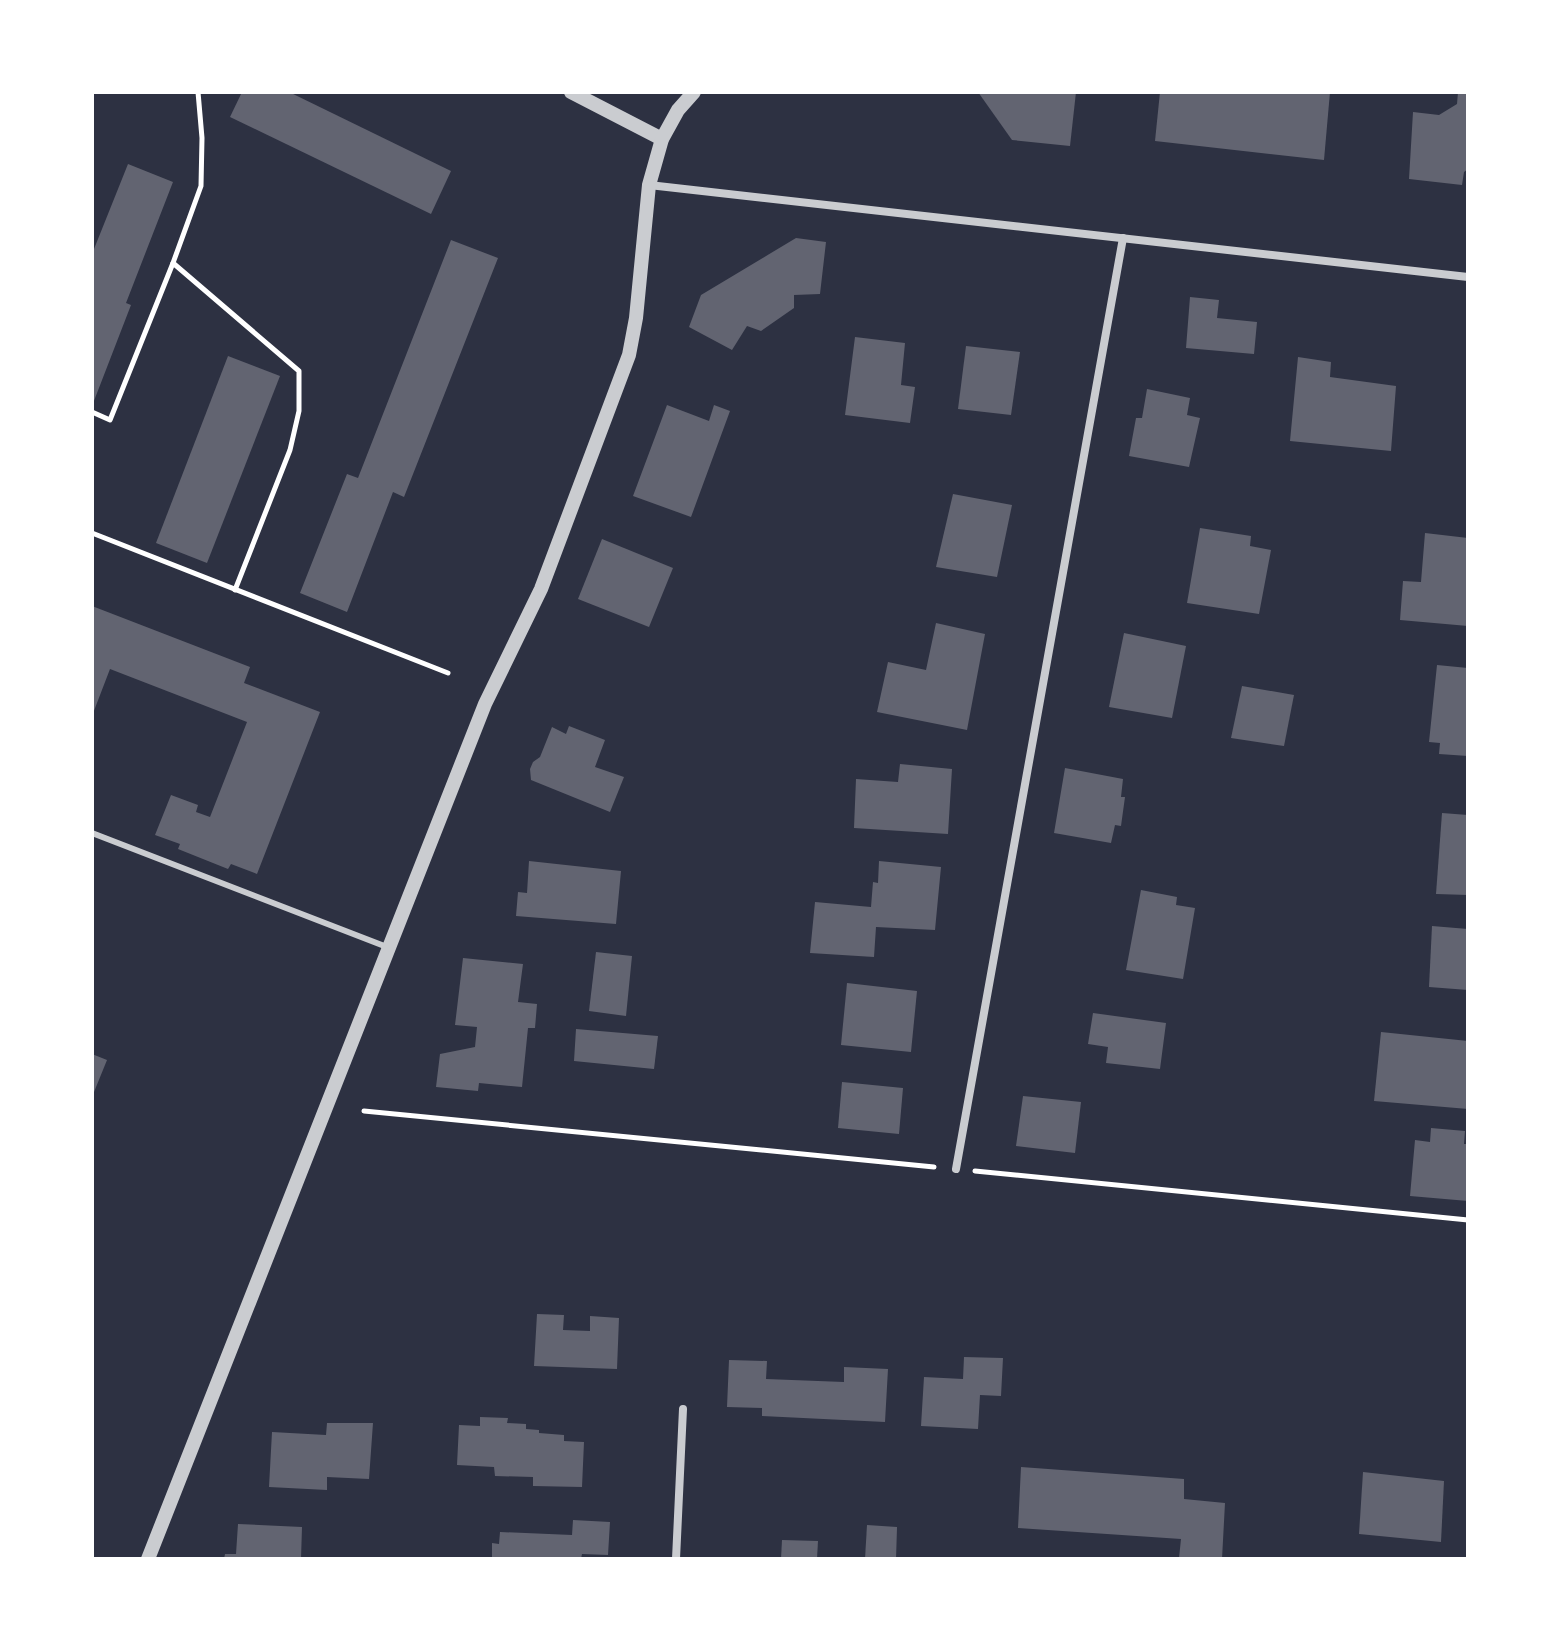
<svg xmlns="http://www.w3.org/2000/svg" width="1560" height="1651" viewBox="0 0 1560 1651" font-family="'Fira Sans Condensed',sans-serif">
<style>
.building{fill:#626471}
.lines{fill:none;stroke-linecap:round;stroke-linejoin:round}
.path{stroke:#fff;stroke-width:5}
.service{stroke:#caccd0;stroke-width:6}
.minor{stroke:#caccd0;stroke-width:8}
.tertiary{stroke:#caccd0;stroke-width:14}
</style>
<rect width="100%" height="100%" fill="#2d3142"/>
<!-- building -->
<g class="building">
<path d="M242 92H289L451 171 431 214 230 117Z"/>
<path d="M978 92H1076L1070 146 1012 140Z"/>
<path d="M1160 92H1330L1324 160 1155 141Z"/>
<path d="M1458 92H1468V169L1464 172 1462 185 1409 179 1413 112 1439 115 1457 104Z"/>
<path d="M128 164 173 182 126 303 131 305 92 406V254Z"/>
<path d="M796 238 826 242 820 294 794 295V308L761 331 747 326 732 350 689 327 701 295Z"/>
<path d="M451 240 498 258 404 497 393 492 347 612 300 593 347 474 358 478Z"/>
<path d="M1190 297 1219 300 1217 318 1257 322 1254 354 1186 348Z"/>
<path d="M855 337 905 343 901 385 915 387 910 423 845 415Z"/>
<path d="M966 346 1020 352 1011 415 958 409Z"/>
<path d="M228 356 280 376 207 563 156 543Z"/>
<path d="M1298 357 1331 362 1330 377 1396 386 1391 451 1290 441Z"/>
<path d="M1147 389 1190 398 1187 415 1200 418 1189 467 1129 456 1136 418H1142Z"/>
<path d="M667 405 709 421 714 405 730 411 691 517 633 496Z"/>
<path d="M953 494 1012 505 997 577 936 567Z"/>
<path d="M1200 528 1251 536 1250 546 1271 550 1259 614 1187 603Z"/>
<path d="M1425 533 1468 538V626L1400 620 1403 581 1421 582Z"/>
<path d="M602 539 673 568 649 627 578 599Z"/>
<path d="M92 606 250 667 244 683 320 712 257 874 231 864 228 869 178 849 180 844 155 835 171 795 198 805 196 812 210 817 247 722 110 669 92 716Z"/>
<path d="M936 623 985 634 967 730 877 712 888 662 926 670Z"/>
<path d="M1124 633 1186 646 1172 718 1109 707Z"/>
<path d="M1437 665 1468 668V756L1439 754 1440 743 1429 742Z"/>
<path d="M1242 686 1294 695 1284 746 1231 738Z"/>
<path d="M569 726 605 740 595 767 624 777 610 812 531 780 530 769 533 762 540 757 552 727 566 734Z"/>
<path d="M900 764 952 769 948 834 854 828 856 779 898 782Z"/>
<path d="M1065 768 1123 779 1121 797H1125L1121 826 1115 825 1111 843 1054 833Z"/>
<path d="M1442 813 1468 815V895L1436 894Z"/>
<path d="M529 861 621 871 616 924 516 916 518 892 527 893Z"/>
<path d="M879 861 941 867 935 930 876 927 874 957 810 953 815 902 871 907 873 882 878 883Z"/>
<path d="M1141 890 1177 897 1176 905 1195 908 1183 979 1126 970Z"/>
<path d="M1432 926 1468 929V990L1429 987Z"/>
<path d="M596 952 632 956 626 1016 589 1011Z"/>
<path d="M463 958 523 964 518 1002 537 1004 535 1028H528L522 1087 479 1083 478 1091 436 1087 440 1054 475 1047 477 1027 455 1025Z"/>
<path d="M847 983 917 991 911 1052 841 1045Z"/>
<path d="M1093 1013 1166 1023 1160 1069 1106 1063 1108 1047 1088 1044Z"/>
<path d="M576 1029 658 1036 654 1069 574 1061Z"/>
<path d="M1381 1032 1468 1041V1109L1374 1101Z"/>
<path d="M92 1054 107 1060 92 1097Z"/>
<path d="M842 1082 903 1088 899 1134 838 1128Z"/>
<path d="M1023 1096 1081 1102 1075 1153 1016 1146Z"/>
<path d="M1431 1128 1465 1131 1464 1144H1468V1201L1410 1196 1415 1140 1430 1142Z"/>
<path d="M537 1314 564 1315 563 1330 590 1331V1316L619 1318 617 1369 534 1366Z"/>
<path d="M964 1357 1003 1358 1001 1396 980 1395 978 1429 921 1426 924 1377 963 1379Z"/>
<path d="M729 1360 767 1361 766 1379 844 1382V1367L888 1369 885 1422 762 1416V1408L727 1407Z"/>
<path d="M480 1417 508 1418 507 1423 526 1424V1429L539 1430V1433L564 1435V1441L584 1442 582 1487 533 1486V1477L495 1476 494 1467 457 1465 459 1425 480 1426Z"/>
<path d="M327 1423H373L369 1479 327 1477V1490L269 1487 272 1432 326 1435Z"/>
<path d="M1021 1467 1184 1479V1499L1225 1503 1222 1559 1179 1558 1181 1539 1018 1528Z"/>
<path d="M1363 1472 1444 1481 1441 1542 1359 1534Z"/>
<path d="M573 1520 610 1522 608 1555 582 1554 581 1559H492V1543L499 1544 500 1532 572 1535Z"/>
<path d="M238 1524 302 1527 301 1559H224L225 1554H236Z"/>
<path d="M867 1525 897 1527 896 1559H865Z"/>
<path d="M782 1540 818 1541 817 1559H781Z"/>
</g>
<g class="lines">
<!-- path -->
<g class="path">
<path d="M198 92 202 138 201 186 173 263 299 371V411L290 450 235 590"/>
<path d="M92 412 110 420 173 263"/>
<path d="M92 533 448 673"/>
<path d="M364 1111 934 1167"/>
<path d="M975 1171 1468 1220"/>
</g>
<!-- service -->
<path class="service" d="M92 833 387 947"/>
<!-- minor -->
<g class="minor">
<path d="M649 185 1468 277"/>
<path d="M956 1169 1123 238"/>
<path d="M676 1559 683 1409"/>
</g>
<!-- tertiary -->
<g class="tertiary">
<path d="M571 92 662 139"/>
<path d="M148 1559 485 704 541 589 629 355 636 318 649 185 662 139 678 110 694 92"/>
</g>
</g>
<!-- border -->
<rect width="1560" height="1651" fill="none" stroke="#ffffff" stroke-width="188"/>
</svg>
